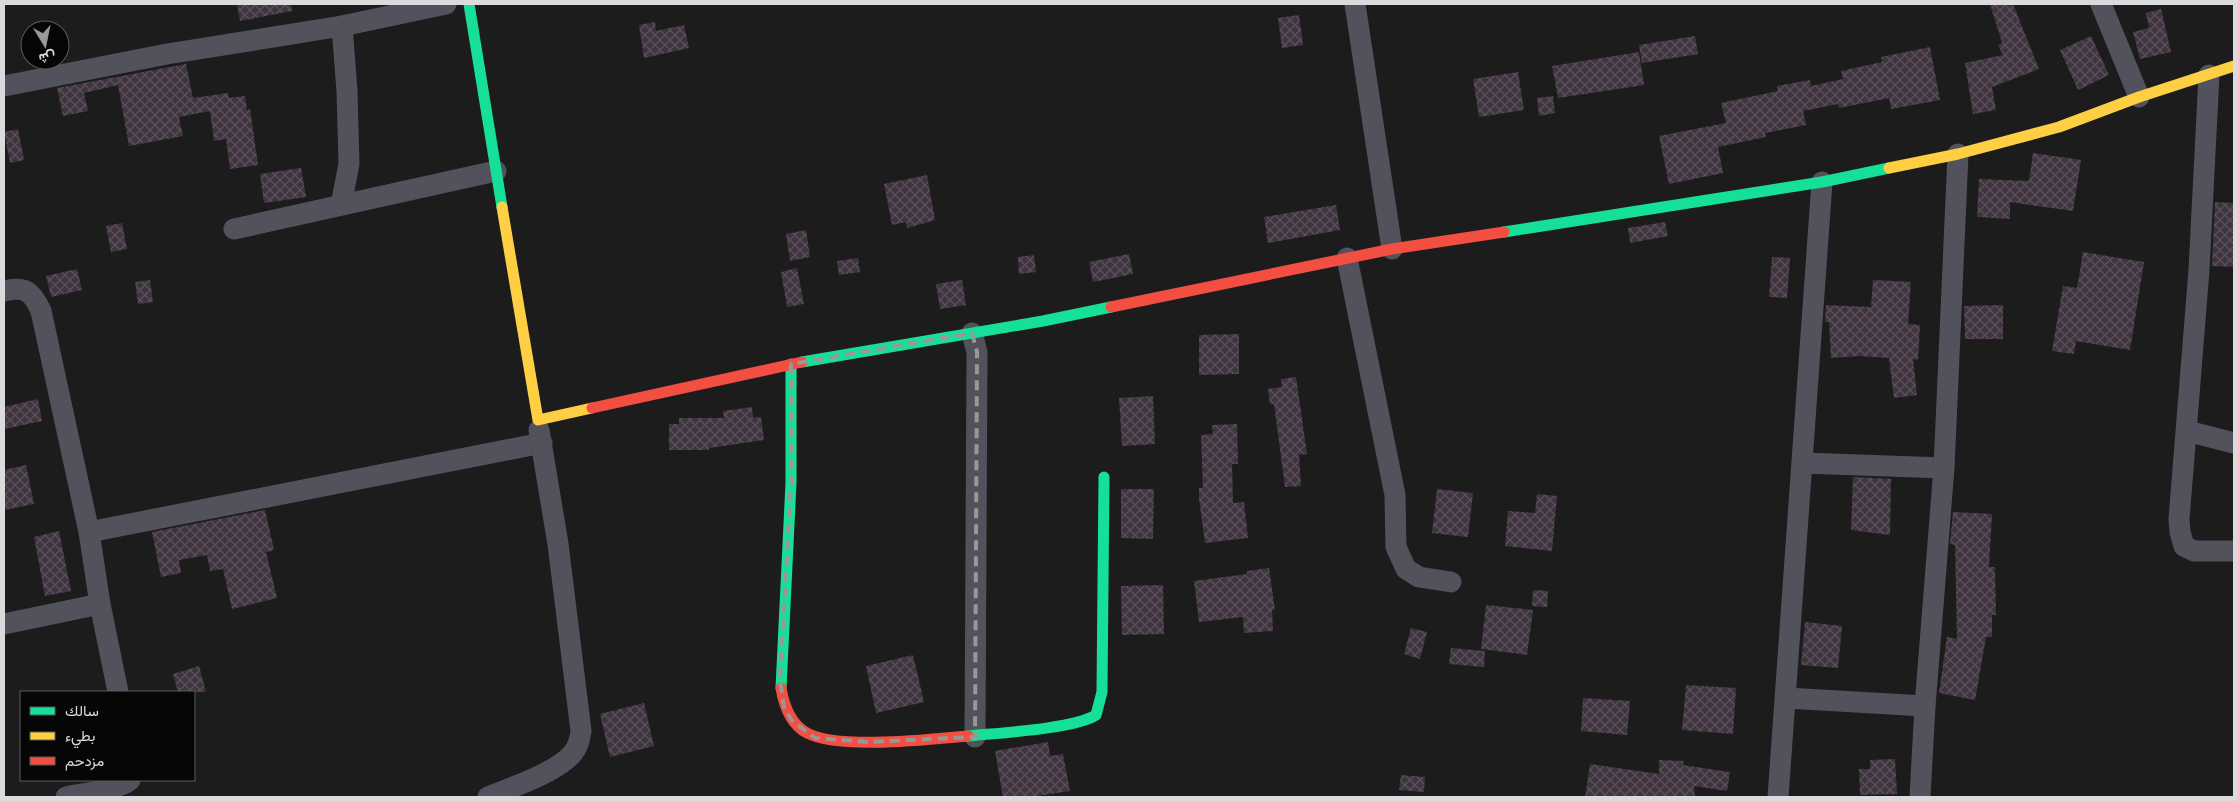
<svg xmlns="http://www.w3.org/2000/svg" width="2238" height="801" viewBox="0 0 2238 801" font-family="Cabin,Vazirmatn,sans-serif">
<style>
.building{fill:url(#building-cross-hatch)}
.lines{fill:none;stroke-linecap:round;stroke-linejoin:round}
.street{stroke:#51525c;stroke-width:21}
.fast{stroke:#16e098;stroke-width:11}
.slow{stroke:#ffcf43;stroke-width:11}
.jam{stroke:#f24e42;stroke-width:11}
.marked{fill:none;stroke:#989899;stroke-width:4;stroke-dasharray:10 6;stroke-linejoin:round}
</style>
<defs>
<pattern id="building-cross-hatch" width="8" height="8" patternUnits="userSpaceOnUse" patternTransform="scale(1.25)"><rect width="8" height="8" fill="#3f3440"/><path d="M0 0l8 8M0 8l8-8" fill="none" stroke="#5a515b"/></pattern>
</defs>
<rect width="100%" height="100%" fill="#1c1c1d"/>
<!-- building -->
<g class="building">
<path d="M237 4H291L292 11 240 21Z"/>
<path d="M1990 4H2013L2039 69 1992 87 1996 110 1973 114 1965 63 2003 55 1998 45 2002 43Z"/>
<path d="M2161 9 2171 52 2140 59 2133 32 2149 28 2146 13Z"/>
<path d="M1299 15 1303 45 1282 48 1278 18Z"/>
<path d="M655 22 656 31 684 25 689 48 644 58 639 25Z"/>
<path d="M1695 36 1698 54 1642 63 1639 45Z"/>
<path d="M2091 36 2109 75 2078 90 2060 50Z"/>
<path d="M1930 47 1940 100 1891 109 1889 98 1839 108 1838 104 1803 111 1806 125 1765 133 1766 137 1718 147 1723 173 1669 184 1659 136 1726 123 1721 103 1778 91 1777 86 1810 80 1811 86 1843 79 1841 71 1882 62 1881 57Z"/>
<path d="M1639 52 1644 85 1558 98 1552 66Z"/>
<path d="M186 64 193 98 228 93 229 98 245 96 247 110 250 109 258 165 230 169 226 139 214 141 210 111 179 117 183 136 129 146 118 85 84 93 88 111 63 116 57 88Z"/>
<path d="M1518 72 1524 110 1479 117 1473 79Z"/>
<path d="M1553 96 1555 113 1539 116 1537 98Z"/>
<path d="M18 129 24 160 10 163 4 132Z"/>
<path d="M2033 153 2081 160 2073 211 2010 202V219L1977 217 1979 179 2029 181Z"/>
<path d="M301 168 306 197 264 203 260 174Z"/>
<path d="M927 175 935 220 907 228 906 222 892 225 884 184Z"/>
<path d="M2215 202 2234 203V267L2212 266Z"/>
<path d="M1336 205 1340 230 1268 243 1264 217Z"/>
<path d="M1665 222 1668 236 1630 243 1628 228Z"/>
<path d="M122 223 127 249 111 252 106 226Z"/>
<path d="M806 230 810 257 790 261 786 234Z"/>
<path d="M2083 252 2144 262 2130 350 2076 341 2074 354 2052 351 2063 286 2077 288Z"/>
<path d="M1129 254 1133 274 1093 282 1089 262Z"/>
<path d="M1034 255 1036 272 1019 274 1018 257Z"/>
<path d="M1772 257 1790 258 1787 298 1769 297Z"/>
<path d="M858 258 860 272 839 275 837 261Z"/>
<path d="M797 268 804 304 787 307 781 272Z"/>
<path d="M77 269 82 290 51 297 46 276Z"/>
<path d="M150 280 153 302 138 304 135 282Z"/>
<path d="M962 280 966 305 940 309 936 284Z"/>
<path d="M1873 280 1911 282 1908 324 1920 325 1918 360 1913 359 1917 395 1894 398 1889 358 1859 356 1831 358 1829 322H1825L1826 305 1871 307Z"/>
<path d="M2003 305V339H1965L1964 306Z"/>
<path d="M1239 334V374L1199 375V335Z"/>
<path d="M1296 377 1307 454 1299 455 1301 486 1285 487 1274 404H1270L1268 389 1282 387 1281 379Z"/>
<path d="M1153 396 1155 444 1122 446 1119 398Z"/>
<path d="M38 399 42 421 4 429V407Z"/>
<path d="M752 407 753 418 761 417 764 440 709 448V450H669V424H679V418H724L723 411Z"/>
<path d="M1237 424 1238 464H1232L1233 503 1244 502 1248 538 1205 543 1199 498V488H1203L1201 435 1213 434 1212 425Z"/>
<path d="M26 465 34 504 4 510V470Z"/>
<path d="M1853 477 1891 479 1890 535 1851 530Z"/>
<path d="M1121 489H1154L1153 539 1121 538Z"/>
<path d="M1437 489 1473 493 1468 537 1432 533Z"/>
<path d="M1537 494 1557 496 1552 551 1505 546 1508 511 1535 513Z"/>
<path d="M265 510 274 550 266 552 277 598 232 609 223 569 210 571 207 555 179 560 181 573 161 577 152 532Z"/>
<path d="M1953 512 1992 514 1989 567H1995L1996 615H1992V637H1986L1975 700 1939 693 1947 637 1957 639 1955 545 1950 544Z"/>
<path d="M59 531 71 591 45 596 34 537Z"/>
<path d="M1269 568 1275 610H1272L1273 631 1244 633 1243 617 1199 622 1194 581 1247 574V571Z"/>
<path d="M1163 585 1164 634 1122 635 1121 586Z"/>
<path d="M1533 590 1548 591 1547 607 1532 606Z"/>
<path d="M1486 605 1533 610 1527 655 1481 649Z"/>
<path d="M1805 622 1842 626 1838 668 1801 665Z"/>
<path d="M1411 628 1427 632 1420 659 1404 654Z"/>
<path d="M1451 648 1485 651 1484 667 1449 664Z"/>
<path d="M913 655 924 702 876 713 866 666Z"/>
<path d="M199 666 206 692H178L173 674Z"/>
<path d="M1686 685 1736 688 1733 734 1682 730Z"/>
<path d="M1583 698 1630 701 1627 735 1581 731Z"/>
<path d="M644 703 654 746 610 757 600 714Z"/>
<path d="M1048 742 1050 756 1063 754 1070 791 1031 797H1003L995 751Z"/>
<path d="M1895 759 1897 794 1860 795 1859 769H1870V760Z"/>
<path d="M1659 760 1684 761 1683 765 1730 772 1727 791 1694 786 1695 797H1585L1590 764 1659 774Z"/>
<path d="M1401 775 1425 777 1424 792 1399 790Z"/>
</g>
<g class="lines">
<!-- street -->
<g class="street">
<path d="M1355 4 1392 249"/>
<path d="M2101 4 2139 97"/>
<path d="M2209 75 2199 270 2179 519 2180 532 2184 546 2194 551H2234"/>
<path d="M4 86 167 54 342 26 446 4"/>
<path d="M341 205 349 164 347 91 342 26"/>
<path d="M234 229 496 171"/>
<path d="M1347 258 1395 495 1396 547 1406 569 1419 577 1451 582"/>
<path d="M4 291C25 286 32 291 41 311L89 532"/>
<path d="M972 333 977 352 975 737"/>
<path d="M2187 431 2234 443"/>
<path d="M1803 463 1944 468"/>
<path d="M4 624 100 604"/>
<path d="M118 692 100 604 89 532 542 443"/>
<path d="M1786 698 1925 706"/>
<path d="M66 797C79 794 122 789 130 780"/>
<path d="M488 797C512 787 556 773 573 753 578 747 580 739 581 731L558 544 539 430"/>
<path d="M1778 797 1822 182"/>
<path d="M1920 797 1925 706 1944 468 1958 154"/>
</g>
<!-- fast -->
<g class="fast">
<path d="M469 4 502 207"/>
<path d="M1504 232 1822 182 1889 168"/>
<path d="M802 362 1043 321 1111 307"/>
<path d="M781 688 791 483V364"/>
<path d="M968 736C997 733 1074 729 1096 715L1102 692 1104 477"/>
</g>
<!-- slow -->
<g class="slow">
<path d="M1889 168 1958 154 2059 127 2139 97 2234 66"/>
<path d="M502 207 538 420 592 408"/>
</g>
<!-- jam -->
<g class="jam">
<path d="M1111 307 1392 249 1504 232"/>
<path d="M592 408 802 362"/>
<path d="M781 688C784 706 790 724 807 733 838 750 932 739 968 736"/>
</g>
</g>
<!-- marked area -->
<path class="marked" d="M972 333 977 352 975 737 867 742 815 738 792 721 784 707 780 680 791 483V364Z"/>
<!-- border -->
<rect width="2238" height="801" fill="none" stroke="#dbdadc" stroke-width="10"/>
<!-- legend -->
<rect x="20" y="691" width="175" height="90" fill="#070607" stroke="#5c5b5c"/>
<rect x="30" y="707" width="25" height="8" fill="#16e098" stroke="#5c5b5c"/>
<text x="65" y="716" font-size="15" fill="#dbdadc">سالك</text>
<rect x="30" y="732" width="25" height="8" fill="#ffcf43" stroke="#5c5b5c"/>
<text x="65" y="741" font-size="15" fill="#dbdadc">بطيء</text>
<rect x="30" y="757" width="25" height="8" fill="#f24e42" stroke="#5c5b5c"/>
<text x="65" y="766" font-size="15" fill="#dbdadc">مزدحم</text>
<!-- north arrow -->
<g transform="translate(45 45) rotate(170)"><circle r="24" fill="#070607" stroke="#5c5b5c"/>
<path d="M0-4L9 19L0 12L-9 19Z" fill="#989899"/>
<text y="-8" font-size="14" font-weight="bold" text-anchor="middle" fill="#dbdadc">ش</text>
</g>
</svg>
